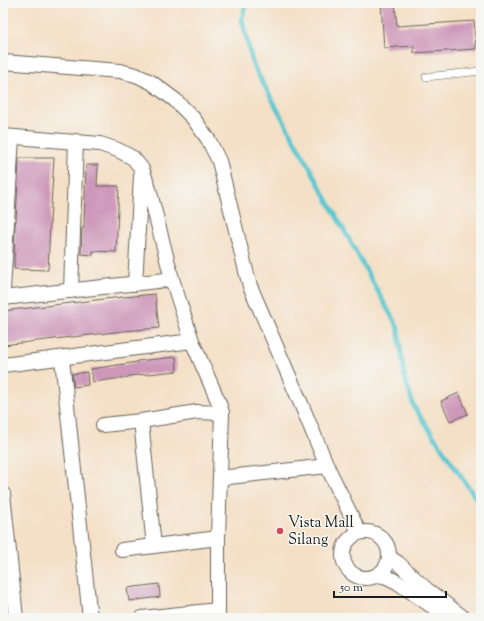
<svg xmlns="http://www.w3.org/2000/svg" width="484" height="621" viewBox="0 0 484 621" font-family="'Sorts Mill Goudy',serif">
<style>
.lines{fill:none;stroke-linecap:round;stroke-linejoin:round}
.stream{stroke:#5ac7d1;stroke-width:4.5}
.building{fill:#cd97ba}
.service-casing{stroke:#686158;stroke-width:8}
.minor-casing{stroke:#686158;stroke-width:16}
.service{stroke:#fff;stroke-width:7}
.minor{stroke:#fff;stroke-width:14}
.poi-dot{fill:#d1495b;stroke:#f6f6f2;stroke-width:1.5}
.labels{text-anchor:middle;stroke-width:3;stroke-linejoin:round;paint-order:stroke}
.poi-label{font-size:15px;fill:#1c1c1c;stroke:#f6f6f2;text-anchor:start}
</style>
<rect width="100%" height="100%" fill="#f6f6f2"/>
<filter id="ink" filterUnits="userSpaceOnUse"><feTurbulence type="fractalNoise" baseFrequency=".025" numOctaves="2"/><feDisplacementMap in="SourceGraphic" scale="8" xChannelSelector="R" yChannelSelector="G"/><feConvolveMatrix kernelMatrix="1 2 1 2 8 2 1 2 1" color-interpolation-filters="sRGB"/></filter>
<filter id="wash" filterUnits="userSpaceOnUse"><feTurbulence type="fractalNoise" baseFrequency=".012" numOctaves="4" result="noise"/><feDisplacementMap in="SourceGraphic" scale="16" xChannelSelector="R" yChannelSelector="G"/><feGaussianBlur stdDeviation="0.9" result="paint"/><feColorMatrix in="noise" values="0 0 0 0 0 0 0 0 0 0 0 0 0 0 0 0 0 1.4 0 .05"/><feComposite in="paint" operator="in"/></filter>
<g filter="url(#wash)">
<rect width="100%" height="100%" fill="#f4e0c6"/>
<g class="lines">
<!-- stream -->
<path class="stream" d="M246 3 242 19 253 65 398 328 405 379 414 407 481 506"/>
</g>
<g id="blocks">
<!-- building -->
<g class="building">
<path d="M381 3H395L397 26 474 21 476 49 414 53V46L384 48Z"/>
<path d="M19 158H54L50 222 48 270 14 269 15 224 16 221Z"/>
<path d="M86 165H98L97 186H119L116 252 93 251V255L81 254 82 228H84Z"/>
<path d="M155 294 159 328 124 331 3 345V311L113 298Z"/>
<path d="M176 357 177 371 129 376V377L93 382 91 369 137 362V361Z"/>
<path d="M87 372 88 385 74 387 72 374Z"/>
<path d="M459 393 468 414 450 421 441 401Z"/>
<path d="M159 584 160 597 129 601 127 588Z"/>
</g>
</g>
</g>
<g filter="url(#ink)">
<use href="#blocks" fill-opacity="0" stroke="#686158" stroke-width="1"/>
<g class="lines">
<defs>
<path id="service" d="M426 77 481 71"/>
<g id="minor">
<path d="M3 62 120 71 136 75 151 82 175 100 193 118 208 139 219 161 247 275 250 286 302 406 327 466 359 532"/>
<path d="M3 136 100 144 118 150 133 158 142 169 149 189 172 279 192 341 219 403 222 413 218 538V618"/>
<path d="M135 284 141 176"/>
<path d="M3 290 12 137"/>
<path d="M71 291 76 141"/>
<path d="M3 298 157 281 172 279"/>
<path d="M62 359 90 618"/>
<path d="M3 365 192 341"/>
<path d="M141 421 154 546"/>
<path d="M103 425 141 421 197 412 222 413"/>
<path d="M220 478 327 466"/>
<path d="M3 494 16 618"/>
<circle cx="366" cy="555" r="23"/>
<path d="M122 550 218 538"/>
<path d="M389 557 398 563 426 589 464 618"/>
<path d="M377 575 387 577 397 582 446 616"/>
<path d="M142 618 218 610"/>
</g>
</defs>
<!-- service casing -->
<use href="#service" class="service-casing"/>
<!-- minor casing -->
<use href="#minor" class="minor-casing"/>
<!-- service -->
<use href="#service" class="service"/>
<!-- minor -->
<use href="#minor" class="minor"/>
</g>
</g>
<!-- markers -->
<circle class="poi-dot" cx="280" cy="531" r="4"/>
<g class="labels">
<!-- poi labels -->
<g class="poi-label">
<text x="288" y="527">Vista Mall<tspan x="288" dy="17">Silang</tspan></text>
</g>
</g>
<!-- margin -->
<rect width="484" height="621" fill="none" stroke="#f6f6f2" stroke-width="16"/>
<!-- scale -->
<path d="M334 591v6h112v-6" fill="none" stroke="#1c1c1c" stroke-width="2"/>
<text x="340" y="591" font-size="12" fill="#1c1c1c" stroke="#f6f6f2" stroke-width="3" paint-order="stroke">50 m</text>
</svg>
